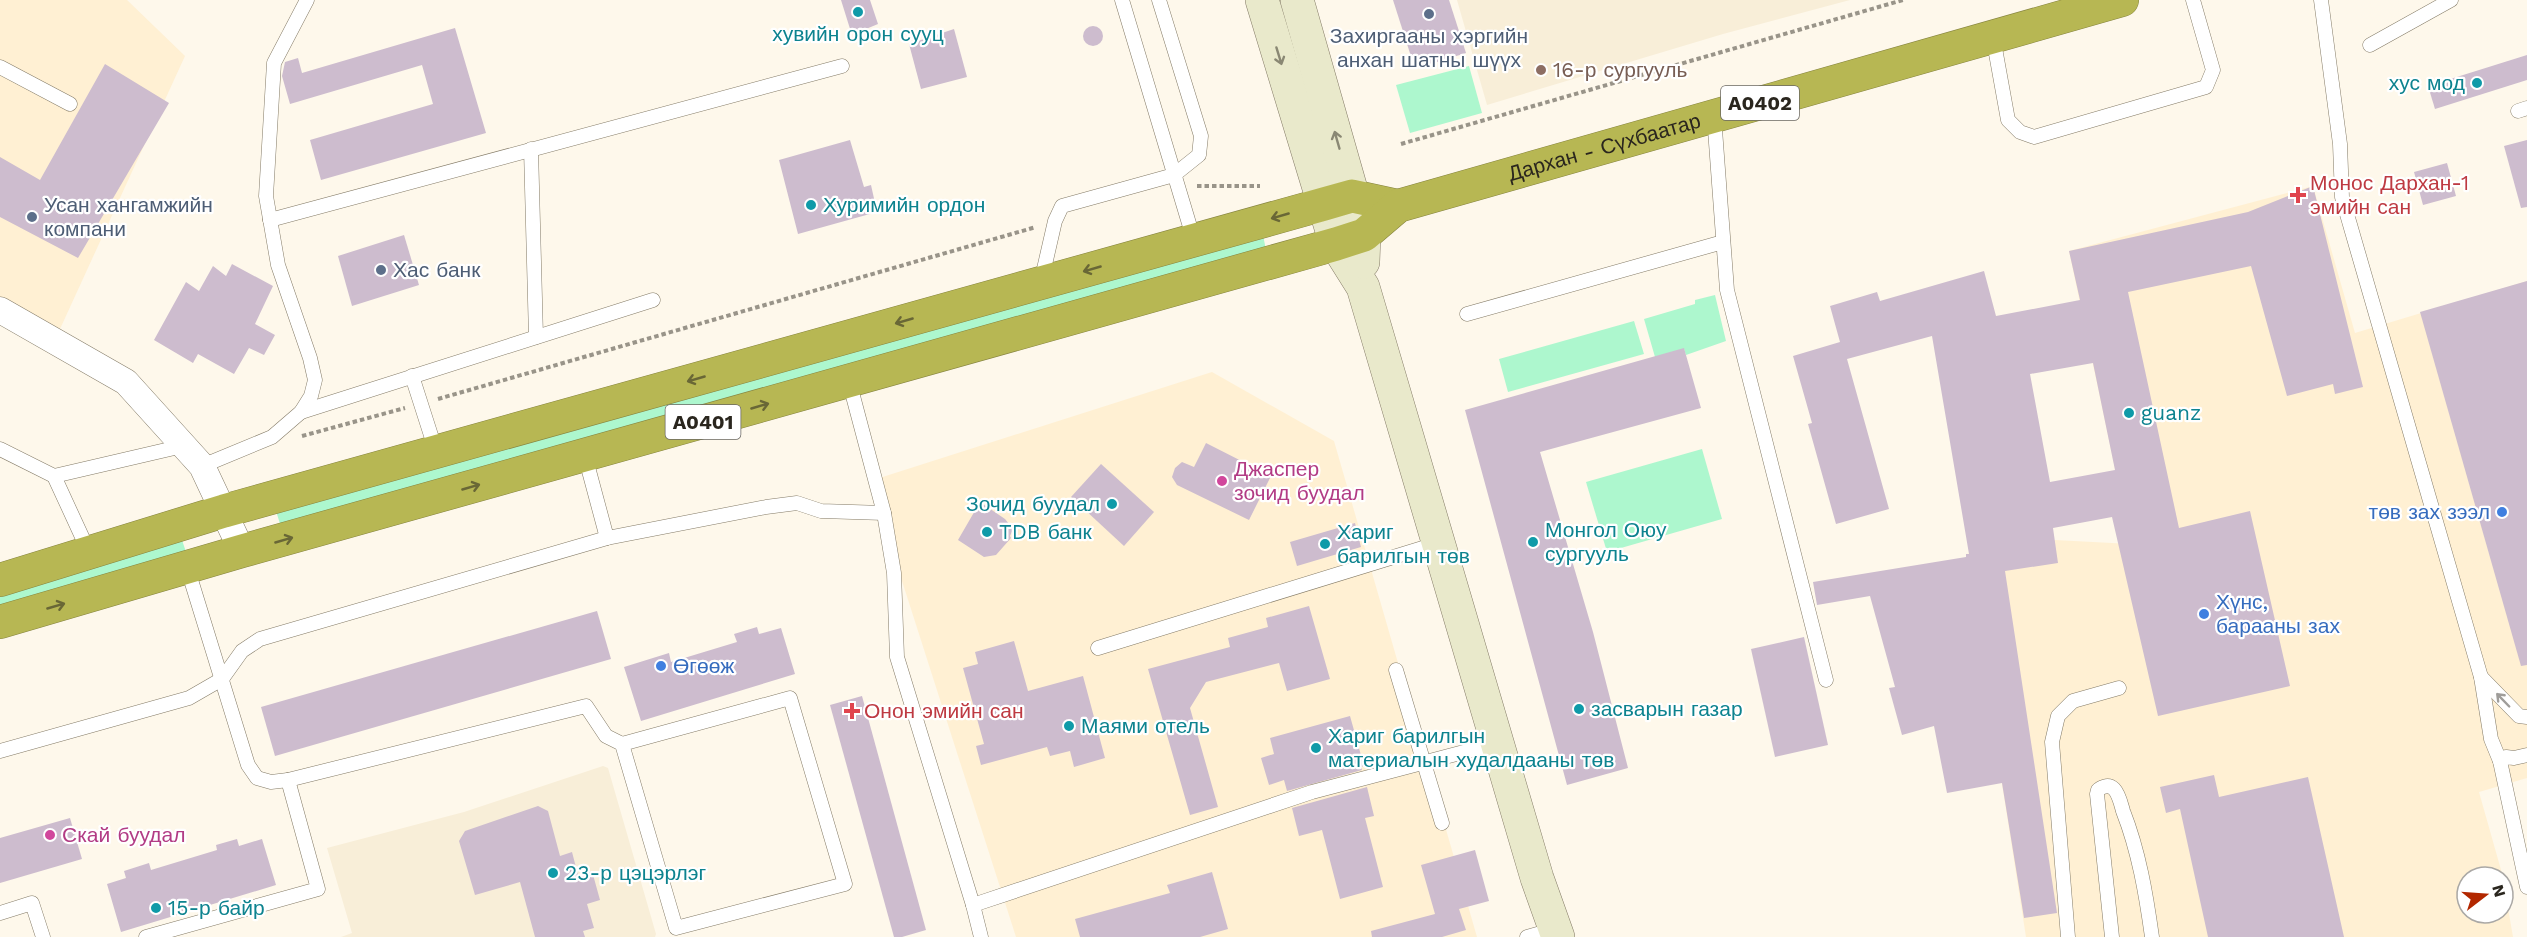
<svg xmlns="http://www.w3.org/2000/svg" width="2527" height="937" viewBox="0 0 2527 937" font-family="'Work Sans',sans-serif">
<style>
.built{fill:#fff0d3}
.education{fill:#f8eed8}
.green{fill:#adf7ce}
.building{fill:#cdbcce;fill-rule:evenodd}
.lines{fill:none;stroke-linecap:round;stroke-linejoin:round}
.lane-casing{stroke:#847b67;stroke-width:15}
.street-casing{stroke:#847b67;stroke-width:27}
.secondary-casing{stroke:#847b67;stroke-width:34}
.highway-casing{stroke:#868440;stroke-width:34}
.path{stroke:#999489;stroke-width:4;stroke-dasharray:4.5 3;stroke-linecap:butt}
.lane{stroke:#fff;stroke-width:14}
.street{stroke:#fff;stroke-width:26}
.secondary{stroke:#e9e9cb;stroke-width:33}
.highway{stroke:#b7b753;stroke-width:33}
.oneway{stroke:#8a8874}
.oneway2{stroke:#696736}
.oneway3{stroke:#9f9d9a}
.culture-dot{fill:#0f9aa8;stroke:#fff;stroke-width:2}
.service-dot{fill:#5c6f8a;stroke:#fff;stroke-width:2}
.education-dot{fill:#8d6e63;stroke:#fff;stroke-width:2}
.health-dot{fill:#e0444e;stroke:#fff;stroke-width:2}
.hotel-dot{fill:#d1479c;stroke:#fff;stroke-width:2}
.shop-dot{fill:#3f7fe0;stroke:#fff;stroke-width:2}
.labels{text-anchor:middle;stroke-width:4.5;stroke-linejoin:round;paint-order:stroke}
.shield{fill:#fff;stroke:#6a6762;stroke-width:1.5}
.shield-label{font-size:20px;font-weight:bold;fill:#2a261e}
.culture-label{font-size:21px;fill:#0d838f;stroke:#fff;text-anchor:start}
.service-label{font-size:21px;fill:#4e5e75;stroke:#fff;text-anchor:start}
.education-label{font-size:21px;fill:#785e54;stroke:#fff;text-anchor:start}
.street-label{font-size:21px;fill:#2a261e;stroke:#fff}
.health-label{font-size:21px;fill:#be3a42;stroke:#fff;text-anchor:start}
.hotel-label{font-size:21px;fill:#b23c85;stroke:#fff;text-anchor:start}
.shop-label{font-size:21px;fill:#366cbe;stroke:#fff;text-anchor:start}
</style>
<rect width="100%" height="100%" fill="#fef8eb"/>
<!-- built -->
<g class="built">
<path d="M0 0H127L185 56 60 329 0 298Z"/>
<path d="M2313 186 2355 333 2527 281V778L2479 792 2503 877H2467V913H2503V879L2513 937H2026L1966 554 2055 540 2131 544 2069 251Z"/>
<path d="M1212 372 1334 441 1477 937H1016L870 481Z"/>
</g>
<!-- education -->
<g class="education">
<path d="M1457 0H1850L1723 34 1487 105Z"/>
<path d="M603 766 608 768 656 934 655 937H341L352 933 327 848 464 812Z"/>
</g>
<!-- green -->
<g class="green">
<path d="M1469 66 1482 113 1410 133 1396 85Z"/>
<path d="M1263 235 1266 250 281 527 276 511Z"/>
<path d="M1715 295 1726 341 1686 355 1684 349 1655 357 1644 319 1695 304V300Z"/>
<path d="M1634 321 1644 354 1508 392 1499 359Z"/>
<path d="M1702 449 1722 519 1607 552 1586 482Z"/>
<path d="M181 537 187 555 0 611V593Z"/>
</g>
<!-- building -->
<g class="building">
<path d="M841 0H870L878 24 854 34 853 31 851 32Z"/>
<path d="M1393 0H1449L1466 53 1415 69Z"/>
<circle cx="1093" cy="36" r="10"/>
<path d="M455 28 486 133 321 180 310 140 433 104 422 65 290 104 282 76 285 62 298 58 302 73Z"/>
<path d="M954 29 967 77 921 89 909 44Z"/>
<path d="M2527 55V80L2435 109 2428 86Z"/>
<path d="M105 64 169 103 78 258 0 217V157L40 180Z"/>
<path d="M850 140 864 187 871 185 877 212 798 234 779 160Z"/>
<path d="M2527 140V207L2521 208 2504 146Z"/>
<path d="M2447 163 2456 196 2423 205 2414 172Z"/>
<path d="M2313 186 2363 387 2335 394 2333 384 2287 396 2251 266 2128 292 2179 528 2250 511 2290 686 2158 716 2112 517 2053 528 2058 563 2005 571 2057 913 2024 918 2002 783 1947 793 1934 726 1902 735 1889 688 1895 687 1870 596 1817 605 1813 582 1966 557V554H1969L1932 336 1847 359 1889 509 1836 524 1808 424 1812 423 1793 356 1840 342 1830 306 1877 292 1880 301 1984 271 1996 316 2080 300 2069 251 2248 212ZM2093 363 2115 470 2050 482 2030 374Z"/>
<path d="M404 235 419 285 352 306 338 256Z"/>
<path d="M232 264 273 286 255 324 275 335 264 355 249 348 234 374 198 354 193 363 154 340 186 282 199 291 213 266 226 276Z"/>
<path d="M2527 281V665L2521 666 2420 312Z"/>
<path d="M1684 348 1701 408 1540 452 1593 632 1628 768 1567 785 1465 410Z"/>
<path d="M1206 443 1271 476 1249 520 1177 485 1172 477 1175 468 1182 462 1194 467Z"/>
<path d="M1101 464 1154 512 1124 546 1071 497Z"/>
<path d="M980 502 1005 519 1013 529 1010 536 1011 538 996 555 984 557 958 540Z"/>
<path d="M1355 523 1361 547 1297 566 1290 542Z"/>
<path d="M1309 606 1330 679 1287 691 1279 663 1206 682 1190 708 1218 807 1190 815 1148 669 1230 647 1228 638 1268 627 1266 618Z"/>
<path d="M597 611 611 659 275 756 261 707Z"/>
<path d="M757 627 759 634 781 628 795 674 641 721 624 667 669 653 671 662 737 642 734 634Z"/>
<path d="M1804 637 1828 745 1775 757 1751 649Z"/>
<path d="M1014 641 1028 691 1083 676 1105 758 1074 767 1070 751 1050 756 1047 747 981 765 976 746 984 744 963 668 978 664 975 652Z"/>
<path d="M862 696 926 930 902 937H894L830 705Z"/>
<path d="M1350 716 1364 766 1361 767 1362 770 1287 791 1284 780 1269 785 1261 758 1274 754 1270 738Z"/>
<path d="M2214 775 2219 797 2308 777 2344 937H2208L2180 809 2166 813 2160 787Z"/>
<path d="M1367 787 1374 816 1365 818 1383 887 1340 899 1322 830 1299 836 1292 808Z"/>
<path d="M538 806 548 811 560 856 572 852 578 875 592 871 600 900 587 904 594 928 583 931 585 937H535L520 882 475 895 459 841 465 831Z"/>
<path d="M70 818 82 859 0 883V838Z"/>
<path d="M237 839 239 846 262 839 276 885 121 932 107 884 126 878 124 871 149 863 151 870 217 850 216 845Z"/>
<path d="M1475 850 1489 901 1459 909 1466 930 1442 937H1372L1371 931 1435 914 1421 865Z"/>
<path d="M1212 872 1228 929 1200 937H1080L1075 919 1170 893 1167 885Z"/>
</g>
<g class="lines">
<defs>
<g id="lane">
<path d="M1122 0 1194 240"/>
<path d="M2321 0 2340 144 2342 197 2481 677 2491 739 2500 761 2527 887"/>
<path d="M1993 37 2008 120 2020 132 2034 137 2206 87 2213 70 2193 0"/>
<path d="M2370 45 2451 0"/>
<path d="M0 67 70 104"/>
<path d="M2518 111 2527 108"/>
<path d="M1714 116 1727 290 1826 680"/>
<path d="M531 149 536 337"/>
<path d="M270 220 842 66"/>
<path d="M1041 282 1055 221 1062 206 1174 175 1199 155 1201 136 1159 0"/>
<path d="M1467 314 1723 242"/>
<path d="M412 376 436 451"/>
<path d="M849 381 884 513 894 573 897 657 973 905 981 937"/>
<path d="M301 412 653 300"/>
<path d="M0 449 54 476 183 446"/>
<path d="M585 456 607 538"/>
<path d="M202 466 272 437 301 412 311 396 315 380 310 358 278 265 266 196 274 63 307 0"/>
<path d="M54 476 89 552"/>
<path d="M187 567 248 765 257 778 271 782 288 780 586 706 606 736 622 744 790 698 845 884 676 928 622 744"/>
<path d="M1098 648 1439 543"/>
<path d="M1396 670 1442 823"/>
<path d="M2481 677 2519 716 2527 717"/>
<path d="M0 751 189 698 222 679 242 651 260 639 607 538 766 507 797 503 821 511 884 513"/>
<path d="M2500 761 2506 757 2514 758 2527 755"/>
<path d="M973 905 1312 792 1498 743"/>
<path d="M0 913 32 903 43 937"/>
<path d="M146 937 318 889 288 780"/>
<path d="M1527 937 1555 929"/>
<path d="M2068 937 2052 742 2058 716 2073 701 2119 688"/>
<path d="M2112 937 2097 794 2098 790C2103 786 2109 784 2114 789 2119 794 2121 804 2123 811 2139 852 2146 894 2152 937"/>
</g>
<path id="street" d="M0 310 126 382 202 466 242 551"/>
<g id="secondary">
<path d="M1262 0 1336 244 1363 287 1537 878 1558 937"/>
<path d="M1297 0 1364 235 1363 262"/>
</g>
<g id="highway">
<path d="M0 580 224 511 1324 204 1352 196 1398 206"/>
<path id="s1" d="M0 622 242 551 1336 244 1364 235 1398 206 2122 0"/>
</g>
</defs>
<!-- lane casing -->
<use href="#lane" class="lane-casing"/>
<!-- street casing -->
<use href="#street" class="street-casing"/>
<!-- secondary casing -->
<use href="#secondary" class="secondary-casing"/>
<!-- highway casing -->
<use href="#highway" class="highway-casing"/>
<!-- path -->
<g class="path">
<path d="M1401 144 1903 0"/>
<path d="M1197 186H1260"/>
<path d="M438 399 1036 227"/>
<path d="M302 436 405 408"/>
</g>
<!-- lane -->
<use href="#lane" class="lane"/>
<!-- street -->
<use href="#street" class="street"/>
<!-- secondary -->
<use href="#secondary" class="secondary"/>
<!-- highway -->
<use href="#highway" class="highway"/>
</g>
<!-- one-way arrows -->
<defs><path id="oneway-shaft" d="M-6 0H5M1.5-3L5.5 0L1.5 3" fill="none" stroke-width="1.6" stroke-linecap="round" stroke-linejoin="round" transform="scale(1.5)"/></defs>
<g class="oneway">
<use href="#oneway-shaft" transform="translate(1279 56) rotate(73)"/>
<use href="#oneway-shaft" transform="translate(1337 140) rotate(-106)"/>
</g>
<g class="oneway2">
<use href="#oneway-shaft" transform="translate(1280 216) rotate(164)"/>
<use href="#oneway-shaft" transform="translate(1092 269) rotate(164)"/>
<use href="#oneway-shaft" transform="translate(904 321) rotate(164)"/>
<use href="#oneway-shaft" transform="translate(696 379) rotate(164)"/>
<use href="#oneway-shaft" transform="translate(760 406) rotate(-16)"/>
<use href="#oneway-shaft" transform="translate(471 487) rotate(-16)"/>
<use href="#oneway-shaft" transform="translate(284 540) rotate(-16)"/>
<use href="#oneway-shaft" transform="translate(56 606) rotate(-16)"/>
</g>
<use class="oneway3" href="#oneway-shaft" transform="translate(2503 700) rotate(-134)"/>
<!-- markers -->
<g class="culture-dot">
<circle cx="858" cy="12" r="6"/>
<circle cx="2477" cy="83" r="6"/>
<circle cx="811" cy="205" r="6"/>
<circle cx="2129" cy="413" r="6"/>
<circle cx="1112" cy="504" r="6"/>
<circle cx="987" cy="532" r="6"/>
<circle cx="1533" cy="542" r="6"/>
<circle cx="1325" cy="544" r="6"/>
<circle cx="1579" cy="709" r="6"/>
<circle cx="1069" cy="726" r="6"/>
<circle cx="1316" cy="748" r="6"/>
<circle cx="553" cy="873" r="6"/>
<circle cx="156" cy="908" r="6"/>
</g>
<g class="service-dot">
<circle cx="1429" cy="14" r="6"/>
<circle cx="32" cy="217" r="6"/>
<circle cx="381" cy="270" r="6"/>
</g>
<circle class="education-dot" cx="1541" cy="70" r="6"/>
<g class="health-dot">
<path d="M2295 186h6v6h6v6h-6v6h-6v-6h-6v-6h6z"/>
<path d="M849 702h6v6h6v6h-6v6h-6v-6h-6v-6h6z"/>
</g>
<g class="hotel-dot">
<circle cx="1222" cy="481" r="6"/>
<circle cx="50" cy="835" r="6"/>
</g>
<g class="shop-dot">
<circle cx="2502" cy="512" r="6"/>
<circle cx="2204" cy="614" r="6"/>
<circle cx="661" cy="666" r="6"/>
</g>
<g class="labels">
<!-- shield labels -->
<g class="shield">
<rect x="1721" y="86" width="78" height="34" rx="4.5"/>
<rect x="665.5" y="405" width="75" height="34" rx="4.5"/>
</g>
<g class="shield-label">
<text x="1760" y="110">A0402</text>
<text x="703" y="429">A0401</text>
</g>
<!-- culture labels -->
<g class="culture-label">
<text x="858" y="41" text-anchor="middle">хувийн орон сууц</text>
<text x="2465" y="90" text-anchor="end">хус мод</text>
<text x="823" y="212">Хуримийн ордон</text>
<text x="2141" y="420">guanz</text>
<text x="1100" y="511" text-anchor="end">Зочид буудал</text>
<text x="1545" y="537">Монгол Оюу<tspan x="1545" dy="24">сургууль</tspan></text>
<text x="999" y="539">TDB банк</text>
<text x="1337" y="539">Хариг<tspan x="1337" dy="24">барилгын төв</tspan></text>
<text x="1591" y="716">засварын газар</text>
<text x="1081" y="733">Маями отель</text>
<text x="1328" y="743">Хариг барилгын<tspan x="1328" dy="24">материалын худалдааны төв</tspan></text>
<text x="565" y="880">23-р цэцэрлэг</text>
<text x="168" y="915">15-р байр</text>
</g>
<!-- service labels -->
<g class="service-label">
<text x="1429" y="43" text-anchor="middle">Захиргааны хэргийн<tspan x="1429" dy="24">анхан шатны шүүх</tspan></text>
<text x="44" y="212">Усан хангамжийн<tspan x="44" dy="24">компани</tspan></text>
<text x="393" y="277">Хас банк</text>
</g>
<!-- education labels -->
<g class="education-label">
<text x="1553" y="77">16-р сургууль</text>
</g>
<!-- street labels -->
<g class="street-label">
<text dy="7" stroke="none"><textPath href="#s1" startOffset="1677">Дархан - Сүхбаатар</textPath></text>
</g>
<!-- health labels -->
<g class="health-label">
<text x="2310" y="190">Монос Дархан-1<tspan x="2310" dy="24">эмийн сан</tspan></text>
<text x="864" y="718">Онон эмийн сан</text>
</g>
<!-- hotel labels -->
<g class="hotel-label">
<text x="1234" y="476">Джаспер<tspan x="1234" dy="24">зочид буудал</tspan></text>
<text x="62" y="842">Скай буудал</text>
</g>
<!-- shop labels -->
<g class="shop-label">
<text x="2490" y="519" text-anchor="end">төв зах зээл</text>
<text x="2216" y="609">Хүнс,<tspan x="2216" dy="24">барааны зах</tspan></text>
<text x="673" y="673">Өгөөж</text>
</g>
</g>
<!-- north arrow -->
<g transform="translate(2485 895) rotate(73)"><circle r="28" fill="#ffffff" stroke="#aaa8a5" stroke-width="1.5"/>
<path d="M0-4.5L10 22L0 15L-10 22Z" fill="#b22700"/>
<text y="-9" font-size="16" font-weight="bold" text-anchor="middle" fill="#2a261e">N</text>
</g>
</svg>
